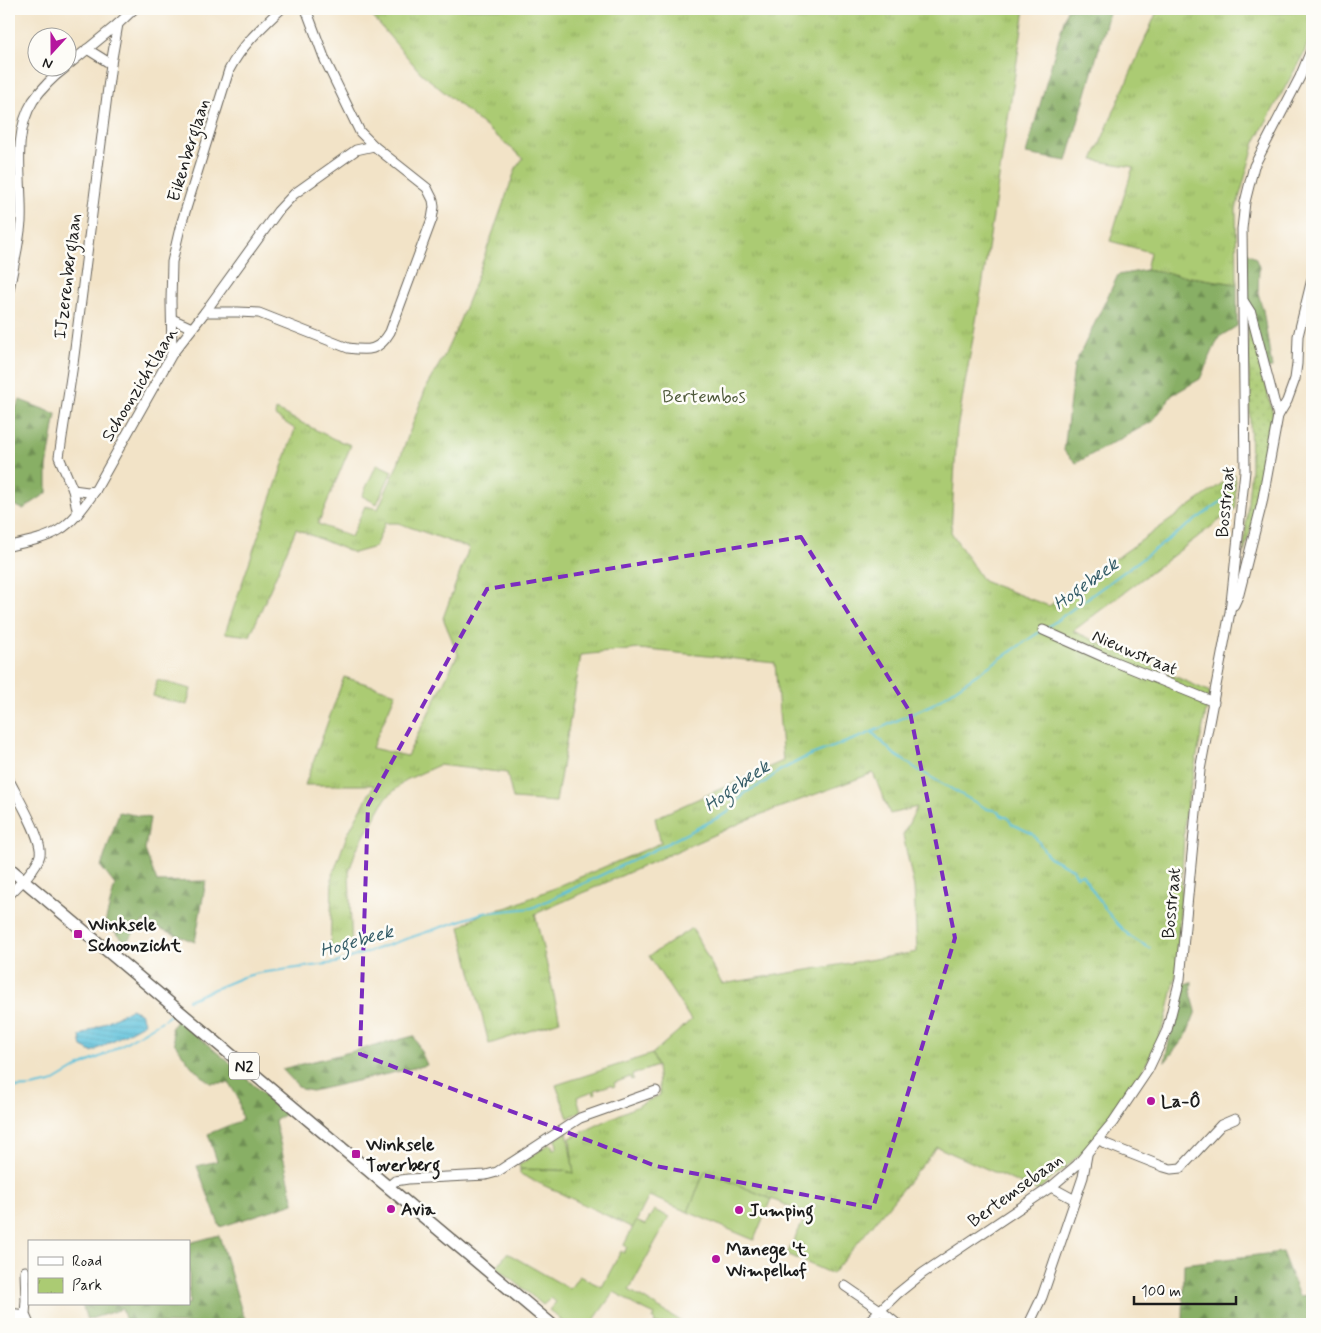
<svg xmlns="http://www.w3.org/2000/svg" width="1321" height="1333" viewBox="0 0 1321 1333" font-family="Mynerve,sans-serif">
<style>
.grass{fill:url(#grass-dots);stroke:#647448}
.forest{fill:url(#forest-firs);stroke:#526640}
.park{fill:url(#park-tufts);stroke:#647448}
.garden{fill:#abcb73;stroke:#647448}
.water{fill:url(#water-rules);stroke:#3d6f7c}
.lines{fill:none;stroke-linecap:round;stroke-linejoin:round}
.stream{stroke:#5ec2dc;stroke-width:2}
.minor-casing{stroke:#676258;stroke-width:11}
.major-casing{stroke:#676258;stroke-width:14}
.minor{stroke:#fff;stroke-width:9}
.major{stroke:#fff;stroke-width:11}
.marked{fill:none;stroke:#7b2cbf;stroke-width:4;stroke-dasharray:10 6;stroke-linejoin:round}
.poi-dot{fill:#b5179e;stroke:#fdfcf7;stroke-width:2}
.labels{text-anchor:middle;stroke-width:5;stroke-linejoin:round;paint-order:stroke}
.shield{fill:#fdfcf7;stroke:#605f5e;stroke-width:1}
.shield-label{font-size:16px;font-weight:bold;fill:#1c1c1c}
.street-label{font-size:18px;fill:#1c1c1c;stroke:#fdfcf7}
.park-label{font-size:18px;fill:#4e593a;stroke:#fdfcf7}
.poi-label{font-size:18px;font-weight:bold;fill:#1c1c1c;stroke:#fdfcf7;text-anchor:start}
.water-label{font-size:19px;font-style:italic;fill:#365e69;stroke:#fdfcf7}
</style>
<defs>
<pattern id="grass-dots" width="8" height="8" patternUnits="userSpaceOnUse" patternTransform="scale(1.25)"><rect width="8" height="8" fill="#abcb73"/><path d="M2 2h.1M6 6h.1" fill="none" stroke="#93ae63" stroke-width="1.8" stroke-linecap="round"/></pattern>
<pattern id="forest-firs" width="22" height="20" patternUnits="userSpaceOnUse" patternTransform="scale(1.25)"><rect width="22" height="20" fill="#88af65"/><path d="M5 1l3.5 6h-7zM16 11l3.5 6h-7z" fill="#6e8e52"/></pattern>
<pattern id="park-tufts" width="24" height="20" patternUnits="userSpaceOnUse" patternTransform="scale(1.25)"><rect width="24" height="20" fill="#abcb73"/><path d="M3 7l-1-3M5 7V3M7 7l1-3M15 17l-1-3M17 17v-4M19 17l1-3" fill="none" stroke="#93ae63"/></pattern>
<pattern id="water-rules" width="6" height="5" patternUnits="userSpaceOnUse" patternTransform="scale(1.25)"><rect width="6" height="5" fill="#5ec2dc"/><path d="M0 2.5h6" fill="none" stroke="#51a6bc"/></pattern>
</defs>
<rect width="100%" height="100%" fill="#fdfcf7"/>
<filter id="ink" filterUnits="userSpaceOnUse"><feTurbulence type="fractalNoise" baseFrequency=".02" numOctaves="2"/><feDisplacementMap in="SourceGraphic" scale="10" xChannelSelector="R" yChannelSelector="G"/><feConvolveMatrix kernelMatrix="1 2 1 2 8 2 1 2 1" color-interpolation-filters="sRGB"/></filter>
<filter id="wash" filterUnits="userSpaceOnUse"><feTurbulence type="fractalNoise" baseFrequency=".0096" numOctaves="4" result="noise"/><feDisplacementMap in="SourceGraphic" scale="20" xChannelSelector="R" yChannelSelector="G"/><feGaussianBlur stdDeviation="1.12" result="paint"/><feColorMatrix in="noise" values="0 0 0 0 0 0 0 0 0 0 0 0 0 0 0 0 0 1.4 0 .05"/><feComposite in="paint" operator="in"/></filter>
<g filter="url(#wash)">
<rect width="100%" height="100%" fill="#f2e3c7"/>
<!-- grass -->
<path class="grass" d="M1248 325 1251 326 1273 414 1258 504 1243 556 1251 469Z"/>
<!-- forest -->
<g class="forest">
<path d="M1067 9H1110L1067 161 1026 154Z"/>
<path d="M1246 252 1255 257 1259 267 1258 293 1263 310 1272 368 1268 369 1248 302Z"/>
<path d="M1146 270 1237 284V326L1219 337 1200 379 1172 395 1153 421 1076 463 1064 451 1074 366 1118 275Z"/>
<path d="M20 400 56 414 47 467V493L23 509 9 503V421Z"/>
<path d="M119 812 150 818 145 850 157 882 206 881 195 942 143 922 126 942 105 923 115 885 101 867Z"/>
<path d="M1192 982 1191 993 1196 1011 1186 1036 1165 1062C1169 1035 1178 1010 1184 984Z"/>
<path d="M177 1019 231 1064 285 1114 275 1121 294 1203 220 1227 197 1166 217 1161 208 1134 242 1120 238 1098 229 1083H210L192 1067 175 1044 171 1029Z"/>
<path d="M414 1036 427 1065 312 1091 301 1089 282 1069Z"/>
<path d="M219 1235 242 1312 248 1324H127L122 1309 87 1320 82 1304H189V1243Z"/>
<path d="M1282 1252 1299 1296 1309 1295 1312 1304V1324H1183L1184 1264Z"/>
</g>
<!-- park -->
<g class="park">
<path d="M366 9H1025L983 281 957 429 951 532 983 581 1049 606 1235 474 1236 508 1073 631 1210 692 1185 814 1177 970 1166 1019 1156 1045 1143 1070 1112 1119 1086 1149 1066 1167 1037 1191 937 1147 832 1274 787 1254 807 1214 705 1171 688 1212 649 1196 633 1228 520 1174V1169L560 1170 573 1173 570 1138 660 1095 657 1066 652 1054 691 1020 649 956 692 928 722 984 917 952 914 887 903 835 917 807 890 814 873 773 754 817 535 914 560 1021 489 1044 460 927 483 913 509 907 661 843 655 818 783 761 775 663 639 649 581 655 556 802 513 799 507 773 439 765 406 780 386 798 356 850 349 872 352 951 330 957 332 877 347 835 374 785H305L344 677 396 693 372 748 407 756 458 654 443 618 469 548 398 523H385L375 547 354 553 296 529 250 636 225 633 295 429 275 416 276 410 334 439 351 445 318 524 351 537 365 506 378 509 397 466 427 385 443 358 455 332 473 288 516 168 523 158 420 72Z"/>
<path d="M1158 9H1216L1279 13 1312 11V30L1304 53 1255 142 1236 209 1237 284 1146 270 1150 252 1110 241 1133 167 1093 160Z"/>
</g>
<!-- garden -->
<g class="garden">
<path d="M377 464 392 471 377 504 362 496Z"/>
<path d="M157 680 191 689 187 705 153 696Z"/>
<path d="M652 1054 657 1066 632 1075 633 1079 631 1080 630 1077 614 1083 615 1086 612 1087 611 1085 595 1090 596 1093 594 1094 593 1091 577 1097 581 1111 568 1118 556 1085Z"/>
<path d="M567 1132 574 1173 560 1170 520 1169 519 1165 549 1144 552 1145 553 1149 557 1148 556 1139Z"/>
<path d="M705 1171 771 1199 754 1240 688 1212Z"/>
<path d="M654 1210 669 1217 629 1290 686 1324H654L655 1321 653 1319 655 1315 634 1305 625 1298 614 1292 591 1324H566L549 1310 556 1302 551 1298 543 1305 497 1267 507 1253 570 1289 579 1276 602 1287 621 1251 624 1253 627 1247 624 1245 636 1221 645 1225Z"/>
</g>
<!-- water -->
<path class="water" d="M131 1009 140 1013 145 1023 92 1052 82 1047 80 1036Z"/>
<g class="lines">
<!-- stream -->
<g class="stream">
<path d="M1045 629 1226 498"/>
<path d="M872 732 894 754 920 771 987 809 998 811 1003 817H1007L1012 824 1033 834 1049 857 1073 869 1077 876 1082 874C1096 895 1110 920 1130 936 1136 941 1143 944 1150 948"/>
<path d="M188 1000 243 977 259 973 335 963 483 913 532 908 654 850 727 813 746 792 764 783 779 771 808 756 863 736 933 704 1041 631"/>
<path d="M165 1019 170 1015"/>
<path d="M9 1088 31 1087 51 1083 78 1067 106 1054 162 1021"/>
</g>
</g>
</g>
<g filter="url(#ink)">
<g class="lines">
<defs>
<g id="minor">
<path d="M87 49 111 64 118 24"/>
<path d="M68 65 118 24 134 9"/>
<path d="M9 290C13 268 19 245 21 222 23 183 11 136 33 101 42 88 53 77 65 68"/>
<path d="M1244 302 1251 313 1278 416"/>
<path d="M205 312 278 211 294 194 356 150 374 146"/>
<path d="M172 319 192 328"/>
<path d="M172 354 171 301 172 262 180 228 229 70C242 45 261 28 281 9"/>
<path d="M73 490 59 457 73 364 111 64"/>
<path d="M77 515V509L73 490 88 492 95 491"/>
<path d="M9 546C56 536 67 532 95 491L172 354 205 312H238L259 313 348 348C369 351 379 351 390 332L432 219 434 207 433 200 427 188 374 146 360 132 325 60 306 9"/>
<path d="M1234 605 1239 594 1262 503 1278 416 1287 401 1295 379 1297 364 1298 336 1312 279"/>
<path d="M1043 630 1108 659 1214 702"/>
<path d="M9 780C17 796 43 839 40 855 37 868 18 886 9 895"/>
<path d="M1100 1140 1106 1144 1164 1167 1171 1169 1181 1168 1221 1125 1235 1119"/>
<path d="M388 1187 395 1181 408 1179 486 1175 497 1172 580 1118 656 1091"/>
<path d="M1051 1187 1075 1200"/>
<path d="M845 1286 880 1310 897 1324"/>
<path d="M9 1313 25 1315 29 1324"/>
<path d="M14 1324 25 1315 26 1300 25 1271"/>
<path d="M866 1324 897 1294 923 1273 1051 1187 1077 1165 1113 1122 1148 1070 1167 1030 1180 979 1200 770 1230 612 1245 471 1242 229 1245 202 1254 166 1300 77 1312 48"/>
<path d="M1029 1324 1042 1297 1083 1177 1087 1155"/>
</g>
<path id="major" d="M9 868 551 1324"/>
</defs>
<!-- minor casing -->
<use href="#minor" class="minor-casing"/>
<!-- major casing -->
<use href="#major" class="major-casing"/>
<!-- minor -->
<use href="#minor" class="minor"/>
<!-- major -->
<use href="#major" class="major"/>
</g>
</g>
<!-- marked area -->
<path class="marked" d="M801 537 910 712 955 938 873 1208 656 1166 360 1054 368 805 487 589Z"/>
<!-- markers -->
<g class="poi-dot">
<rect x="73" y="929" width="10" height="10" rx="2.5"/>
<circle cx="1151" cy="1101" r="5"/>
<rect x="351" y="1149" width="10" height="10" rx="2.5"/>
<circle cx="391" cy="1209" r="5"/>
<circle cx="739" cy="1210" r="5"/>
<circle cx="716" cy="1259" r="5"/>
</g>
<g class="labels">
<!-- shield labels -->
<rect class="shield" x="229" y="1052.5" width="30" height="27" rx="4"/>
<g class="shield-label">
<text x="244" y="1072">N2</text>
</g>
<!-- street labels -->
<g class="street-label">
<text transform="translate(188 150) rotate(-73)" y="6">Eikenberglaan</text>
<text transform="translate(67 276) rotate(-83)" y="6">IJzerenberglaan</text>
<text transform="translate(139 384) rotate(-59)" y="6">Schoonzichtlaan</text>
<text transform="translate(1225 502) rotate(-85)" y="6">Bosstraat</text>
<text transform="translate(1135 652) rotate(23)" y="6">Nieuwstraat</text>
<text transform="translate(1171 903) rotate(-85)" y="6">Bosstraat</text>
<text transform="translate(1015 1190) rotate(-36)" y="6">Bertemsebaan</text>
</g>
<!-- park labels -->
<g class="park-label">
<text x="704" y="402">Bertembos</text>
</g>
<!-- poi labels -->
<g class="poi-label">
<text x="88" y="930">Winksele<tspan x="88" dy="21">Schoonzicht</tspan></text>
<text x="1161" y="1107">La-Ô</text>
<text x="366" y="1150">Winksele<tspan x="366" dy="21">Toverberg</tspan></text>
<text x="401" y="1215">Avia</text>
<text x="749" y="1216">Jumping</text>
<text x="726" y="1255">Manege 't<tspan x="726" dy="21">Wimpelhof</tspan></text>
</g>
<!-- water labels -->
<g class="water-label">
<text transform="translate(1085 583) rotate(-36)" y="7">Hogebeek</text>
<text transform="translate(736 785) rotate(-35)" y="7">Hogebeek</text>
<text transform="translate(356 940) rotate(-16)" y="7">Hogebeek</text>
</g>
</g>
<!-- margin -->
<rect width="1321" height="1333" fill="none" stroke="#fdfcf7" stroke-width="30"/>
<!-- legend -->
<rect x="28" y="1240" width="162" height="65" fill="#fdfcf7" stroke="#a3a29f"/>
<rect x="38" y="1257" width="25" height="8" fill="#ffffff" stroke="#a3a29f"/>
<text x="72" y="1266" font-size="15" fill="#1c1c1c">Road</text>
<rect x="38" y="1278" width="25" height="15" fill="url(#park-tufts)" stroke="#a3a29f"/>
<text x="72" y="1290" font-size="15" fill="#1c1c1c">Park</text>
<!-- north arrow -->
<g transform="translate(52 52) rotate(201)"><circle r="24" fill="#fdfcf7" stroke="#a3a29f"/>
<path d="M0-4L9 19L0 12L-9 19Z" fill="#b5179e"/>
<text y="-8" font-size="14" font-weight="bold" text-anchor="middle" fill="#1c1c1c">N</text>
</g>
<!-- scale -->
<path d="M1134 1296v8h102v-8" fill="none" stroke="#1c1c1c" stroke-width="2.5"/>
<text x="1141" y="1296" font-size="15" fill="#1c1c1c" stroke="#fdfcf7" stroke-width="4" paint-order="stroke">100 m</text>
</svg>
